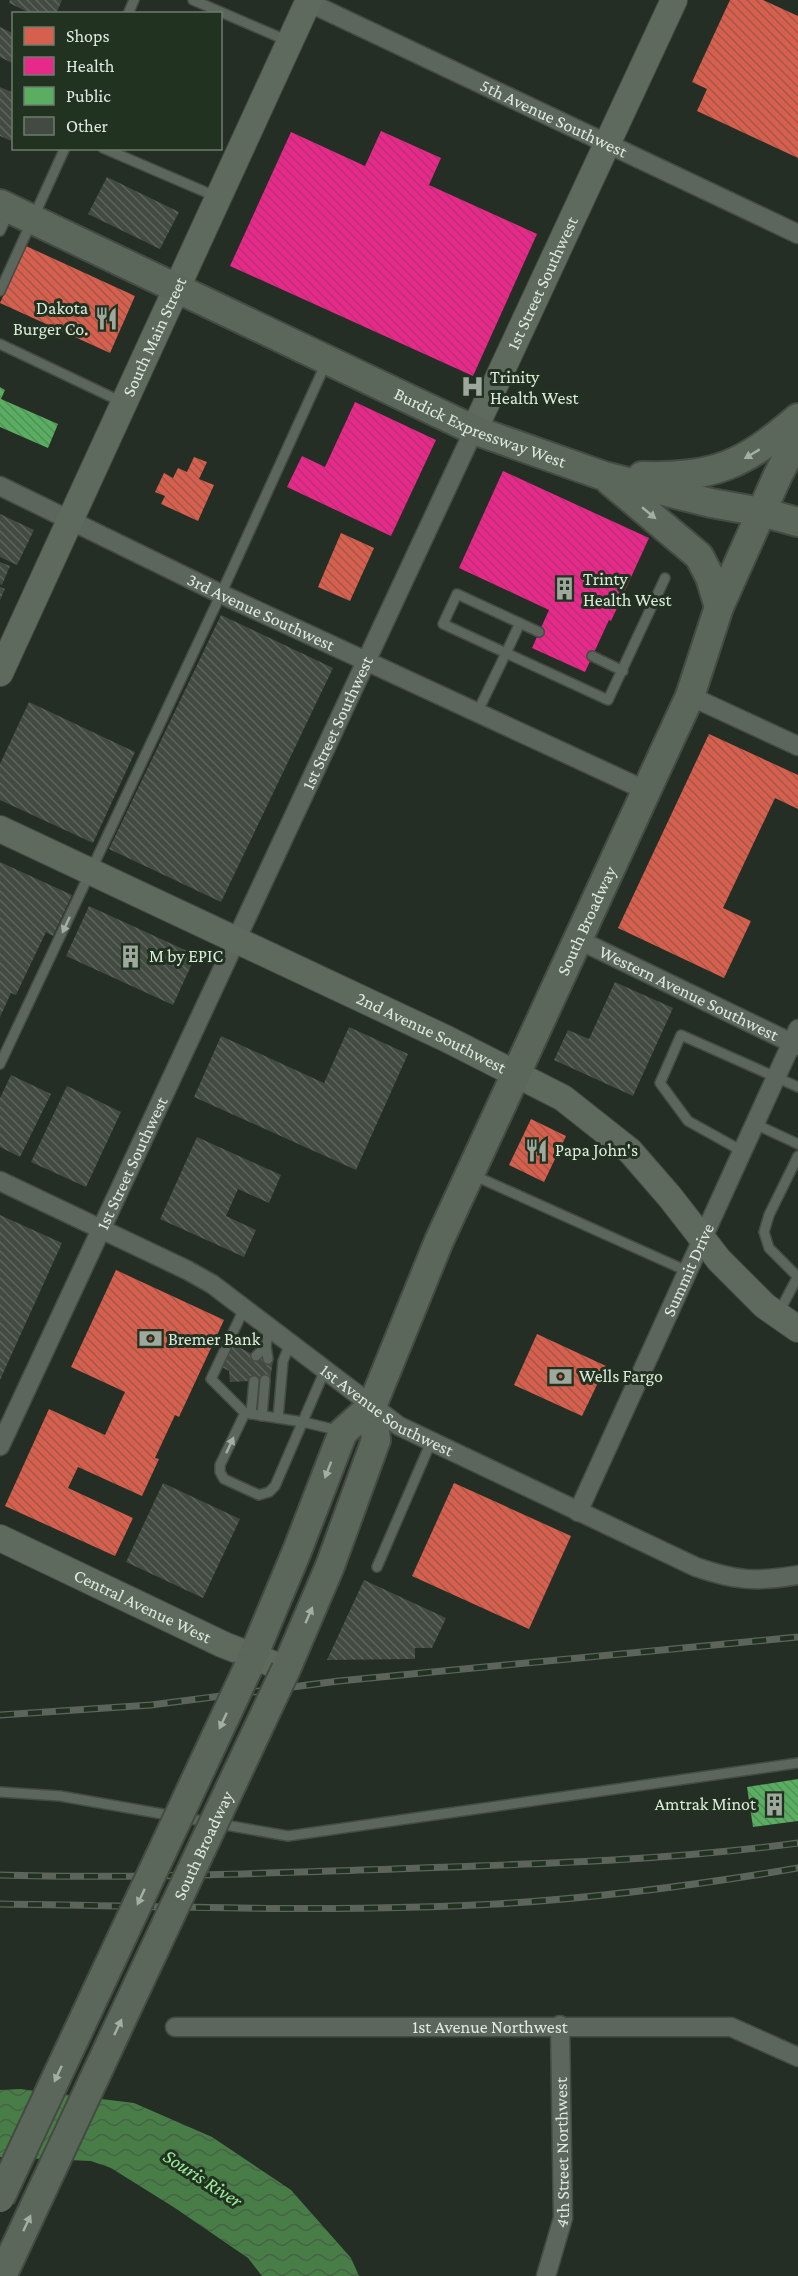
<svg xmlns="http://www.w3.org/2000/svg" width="798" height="2276" viewBox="0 0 798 2276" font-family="'Crimson Pro',serif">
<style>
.water{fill:url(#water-waves)}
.shops{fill:url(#shops-back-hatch)}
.health{fill:url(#health-back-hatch)}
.public{fill:url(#public-back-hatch)}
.building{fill:url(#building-back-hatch)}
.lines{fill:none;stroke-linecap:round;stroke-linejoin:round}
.lane-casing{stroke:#444b43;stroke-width:12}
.street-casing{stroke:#444b43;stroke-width:21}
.secondary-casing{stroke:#444b43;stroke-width:28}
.primary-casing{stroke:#444b43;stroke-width:32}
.lane{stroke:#5d665c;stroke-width:9}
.street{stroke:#5d665c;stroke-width:18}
.secondary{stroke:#5f6a5e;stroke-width:26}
.primary{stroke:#5c675c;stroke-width:28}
.rail-casing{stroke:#5c645c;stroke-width:7}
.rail{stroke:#213221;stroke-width:4.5;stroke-dasharray:14;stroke-linecap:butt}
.primary-bridge-casing{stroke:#444b43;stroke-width:32;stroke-linecap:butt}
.primary-bridge{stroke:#5c675c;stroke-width:28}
.oneway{fill:#a4afa4}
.labels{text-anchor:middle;stroke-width:6;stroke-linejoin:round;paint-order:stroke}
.street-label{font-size:18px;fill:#dfeade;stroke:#213221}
.poi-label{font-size:18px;fill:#dfeade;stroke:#213221;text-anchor:start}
.water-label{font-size:20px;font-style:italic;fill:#a0ef9d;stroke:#213221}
</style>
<defs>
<pattern id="water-waves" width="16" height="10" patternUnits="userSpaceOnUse" patternTransform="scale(1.5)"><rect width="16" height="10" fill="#487d47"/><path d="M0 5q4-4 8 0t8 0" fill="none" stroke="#466445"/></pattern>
<pattern id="shops-back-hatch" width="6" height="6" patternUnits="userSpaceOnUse" patternTransform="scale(1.5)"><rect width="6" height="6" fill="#d6604d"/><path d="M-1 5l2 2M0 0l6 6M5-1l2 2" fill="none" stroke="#a3574a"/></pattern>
<pattern id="health-back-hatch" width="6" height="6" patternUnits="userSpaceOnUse" patternTransform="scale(1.5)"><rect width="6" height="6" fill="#e7298a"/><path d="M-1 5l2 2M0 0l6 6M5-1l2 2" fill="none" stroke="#b63275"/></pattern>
<pattern id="public-back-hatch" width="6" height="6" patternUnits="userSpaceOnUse" patternTransform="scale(1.5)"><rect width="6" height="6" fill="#5aae61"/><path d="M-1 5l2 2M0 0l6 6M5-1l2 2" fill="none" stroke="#538f58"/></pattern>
<pattern id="building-back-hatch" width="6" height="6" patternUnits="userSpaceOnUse" patternTransform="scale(1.5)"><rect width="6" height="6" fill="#424a42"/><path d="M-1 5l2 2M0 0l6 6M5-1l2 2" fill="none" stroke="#5d645d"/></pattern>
</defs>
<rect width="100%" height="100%" fill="#252e25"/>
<!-- water -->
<path class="water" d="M20 2089 134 2103 212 2137 291 2190 351 2258 359 2276H262L248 2258 175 2208 111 2168 91 2161 0 2157V2090Z"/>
<!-- shops -->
<g class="shops">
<path d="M730 0H763L798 16V158L697 111 707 89 692 82Z"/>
<path d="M26 246 135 296 110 353 0 303Z"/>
<path d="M194 457 207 462 199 479 214 485 198 521 161 504 165 496 155 492 164 473 173 478 178 468 187 472Z"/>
<path d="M341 533 374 548 350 601 318 587Z"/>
<path d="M709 734 798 775V809L775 798 723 908 751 921 724 978 618 928Z"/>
<path d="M531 1119 566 1136 544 1182 509 1165Z"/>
<path d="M116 1270 224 1320 179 1417 175 1415 155 1458 159 1459 142 1496 78 1467 68 1488 133 1518 115 1556 5 1506 49 1409 105 1435 125 1392 71 1367Z"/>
<path d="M537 1334 606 1366 582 1416 514 1385Z"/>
<path d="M454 1483 571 1536 529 1629 412 1576Z"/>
</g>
<!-- health -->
<g class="health">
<path d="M381 131 441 158 429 185 537 234 473 376 230 266 291 132 365 166Z"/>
<path d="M355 402 436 440 391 536 287 487 302 456 325 467Z"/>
<path d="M503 471 649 538 611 621 609 620 585 672 532 648 549 610 459 568Z"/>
</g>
<!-- public -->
<g class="public">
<path d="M0 387 5 390 1 399 58 424 48 448 0 427Z"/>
<path d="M798 1779V1821L753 1827 747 1787Z"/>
</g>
<!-- building -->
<g class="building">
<path d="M10 0H62L56 14H32L9 3Z"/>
<path d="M0 27 14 34V64L0 57Z"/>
<path d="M0 87 14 93V142L0 136Z"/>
<path d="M107 177 179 212 160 249 88 214Z"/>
<path d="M0 514 34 530 17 565 0 557Z"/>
<path d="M0 562 10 566 2 585 0 584Z"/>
<path d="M0 587 5 589 0 600Z"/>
<path d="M221 615 333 668 221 902 109 849Z"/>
<path d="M29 702 135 752 93 843 0 800V764Z"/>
<path d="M0 862 72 895 53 936 46 932 16 995 11 993 0 1017Z"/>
<path d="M89 906 196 955 173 1005 66 956Z"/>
<path d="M615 982 673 1008 633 1096 554 1060 568 1030 589 1039Z"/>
<path d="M349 1027 408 1054 356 1170 194 1097 221 1036 324 1083Z"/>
<path d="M11 1075 51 1094 20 1157 0 1147V1098Z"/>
<path d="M67 1086 121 1112 86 1187 31 1162Z"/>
<path d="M197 1137 281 1175 269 1203 238 1189 226 1216 256 1230 244 1257 160 1219Z"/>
<path d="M0 1215 62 1243 0 1380Z"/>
<path d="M231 1343 256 1356 273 1361 270 1380 230 1382 229 1371 220 1366Z"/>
<path d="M163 1483 240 1519 203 1598 126 1562Z"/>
<path d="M364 1580 446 1618 432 1648H415V1659L327 1660Z"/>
</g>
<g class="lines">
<defs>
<g id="lane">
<path d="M193 0 288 41"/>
<path d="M128 14 134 0"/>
<path d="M103 148 217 197"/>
<path d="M0 231 9 212"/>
<path d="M0 291 65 148"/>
<path d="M0 344 122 402"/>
<path d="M520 623 506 653 608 700 665 578"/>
<path d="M592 656 623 671"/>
<path d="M477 713 506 653 443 624 457 594 539 632"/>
<path d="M0 1064 221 594 326 363"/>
<path d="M755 1124 798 1144"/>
<path d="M742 1151 688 1121 660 1083 681 1035 798 1087"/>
<path d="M798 1156 769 1215 764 1232 769 1248 798 1277"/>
<path d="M473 1175 687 1271"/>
<path d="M244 1309 211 1379 245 1413 303 1422 341 1431"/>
<path d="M778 1314 798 1276"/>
<path d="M256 1356 266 1346"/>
<path d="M268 1359 266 1346 269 1328"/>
<path d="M245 1413 220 1465V1472L224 1479 259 1495 269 1492 275 1486 325 1370"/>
<path d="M251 1414 254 1381"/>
<path d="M262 1416 265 1380"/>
<path d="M278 1418 283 1361 290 1344"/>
<path d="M377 1567 431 1442"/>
<path d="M0 1792 60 1796 288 1836 798 1763"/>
</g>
<g id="street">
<path id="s1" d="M308 2 798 234"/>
<path id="s2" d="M0 486 221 594 647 791"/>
<path d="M690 696 798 746"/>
<path id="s3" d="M579 940 798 1046"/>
<path id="s4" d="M0 1181 187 1270 212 1284 399 1426 696 1567C736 1581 756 1582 798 1575"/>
<path id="s5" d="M0 1446 474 430"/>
<path id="s6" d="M578 1512 798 1029"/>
<path id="s7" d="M175 2027H731L798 2057"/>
<path id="s8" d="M546 2276 563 2218 560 2025"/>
</g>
<g id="secondary">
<path id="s9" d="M474 430 674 0"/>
<path id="s10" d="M0 673 309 0"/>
<path id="s11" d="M0 829 447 1039 563 1098 630 1151 670 1197 719 1260 765 1306 798 1329"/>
<path id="s12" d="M0 1538 224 1645 286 1669"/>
</g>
<g id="primary">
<path id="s13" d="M0 204 474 430 604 476 711 503 761 512 798 522"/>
<path d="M642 476C715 478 743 465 798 418"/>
<path d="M610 481 699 556 710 577 719 607"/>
<path id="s14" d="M248 1668 297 1551 343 1432 372 1406 439 1241 690 696 719 607 778 475 798 437"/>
<path d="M286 1669 330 1566 376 1440 372 1406"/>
<path d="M2 2276 170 1916"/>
</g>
</defs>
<!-- lane casing -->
<use href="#lane" class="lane-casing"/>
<!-- street casing -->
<use href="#street" class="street-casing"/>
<!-- secondary casing -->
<use href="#secondary" class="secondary-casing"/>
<!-- primary casing -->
<use href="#primary" class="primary-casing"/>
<!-- lane -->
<use href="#lane" class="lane"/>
<!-- street -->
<use href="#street" class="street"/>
<!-- secondary -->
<use href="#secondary" class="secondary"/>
<!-- primary -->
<use href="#primary" class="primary"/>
<defs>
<g id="rail">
<path d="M0 1715 151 1705 339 1681 798 1637"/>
<path d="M0 1875C132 1879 264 1873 395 1869 530 1864 664 1861 798 1843"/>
<path d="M0 1904C165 1906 331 1913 496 1904 597 1898 698 1885 798 1868"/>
</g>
</defs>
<!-- rail casing -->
<use href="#rail" class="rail-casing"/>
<!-- rail -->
<use href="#rail" class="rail"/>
<defs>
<g id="primary-bridge">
<path id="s15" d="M170 1916 286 1669"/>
<path d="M0 2198 248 1668"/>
</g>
</defs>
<!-- primary-bridge casing -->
<use href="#primary-bridge" class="primary-bridge-casing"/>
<!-- primary-bridge -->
<use href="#primary-bridge" class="primary-bridge"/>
</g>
<!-- one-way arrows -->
<defs><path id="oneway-solid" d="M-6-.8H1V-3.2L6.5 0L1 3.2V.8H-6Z" transform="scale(1.5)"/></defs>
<g class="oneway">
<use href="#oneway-solid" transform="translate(752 454) rotate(149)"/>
<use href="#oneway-solid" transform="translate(649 513) rotate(40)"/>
<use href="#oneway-solid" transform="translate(66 925) rotate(115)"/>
<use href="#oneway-solid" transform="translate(230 1445) rotate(-65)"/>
<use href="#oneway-solid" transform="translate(328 1470) rotate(111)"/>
<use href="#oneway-solid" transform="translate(309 1615) rotate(-67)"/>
<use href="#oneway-solid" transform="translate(223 1721) rotate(115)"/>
<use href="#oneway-solid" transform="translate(141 1897) rotate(115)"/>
<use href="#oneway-solid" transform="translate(118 2027) rotate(-65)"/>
<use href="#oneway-solid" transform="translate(58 2074) rotate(115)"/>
<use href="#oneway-solid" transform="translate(27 2223) rotate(-65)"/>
</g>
<!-- icons -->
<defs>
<symbol id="restaurant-bare" viewBox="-9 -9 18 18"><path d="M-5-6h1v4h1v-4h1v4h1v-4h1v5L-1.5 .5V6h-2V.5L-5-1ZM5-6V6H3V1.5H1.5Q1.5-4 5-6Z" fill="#9ea89d" stroke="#213221" stroke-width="2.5" paint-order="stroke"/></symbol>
<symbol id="hospital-bare" viewBox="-9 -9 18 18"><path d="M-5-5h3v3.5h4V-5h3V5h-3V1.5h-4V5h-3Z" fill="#9ea89d" stroke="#213221" stroke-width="2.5" paint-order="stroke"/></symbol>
<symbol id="building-bare" viewBox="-9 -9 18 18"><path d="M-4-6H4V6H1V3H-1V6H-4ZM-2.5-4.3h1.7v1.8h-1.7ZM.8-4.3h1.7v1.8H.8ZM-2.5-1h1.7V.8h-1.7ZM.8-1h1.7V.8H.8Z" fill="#9ea89d" stroke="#213221" stroke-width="2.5" paint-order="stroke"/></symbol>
<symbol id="bank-bare" viewBox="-9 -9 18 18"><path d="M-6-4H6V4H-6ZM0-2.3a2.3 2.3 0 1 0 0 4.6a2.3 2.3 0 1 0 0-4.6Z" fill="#9ea89d" stroke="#213221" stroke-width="2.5" paint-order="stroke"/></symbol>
</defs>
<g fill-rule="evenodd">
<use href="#restaurant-bare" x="90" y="302" width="33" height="33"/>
<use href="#hospital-bare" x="456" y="370" width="33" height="33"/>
<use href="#building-bare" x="548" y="572" width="33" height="33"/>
<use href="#building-bare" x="114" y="940" width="33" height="33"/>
<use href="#restaurant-bare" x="520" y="1134" width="33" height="33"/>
<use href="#bank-bare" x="134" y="1322" width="33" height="33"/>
<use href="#bank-bare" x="544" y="1360" width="33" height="33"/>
<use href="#building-bare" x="758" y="1788" width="33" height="33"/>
</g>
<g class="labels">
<!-- street labels -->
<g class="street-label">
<text dy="6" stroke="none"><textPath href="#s1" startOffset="272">5th Avenue Southwest</textPath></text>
<text dy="6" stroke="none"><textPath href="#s9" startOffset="162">1st Street Southwest</textPath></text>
<text dy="6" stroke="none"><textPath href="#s10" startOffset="370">South Main Street</textPath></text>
<text dy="6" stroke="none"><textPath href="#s13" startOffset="530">Burdick Expressway West</textPath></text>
<text dy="6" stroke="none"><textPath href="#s2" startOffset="290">3rd Avenue Southwest</textPath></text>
<text dy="6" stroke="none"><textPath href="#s5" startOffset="798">1st Street Southwest</textPath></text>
<text dy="6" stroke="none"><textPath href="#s14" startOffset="824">South Broadway</textPath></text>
<text dy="6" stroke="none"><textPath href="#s3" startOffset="122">Western Avenue Southwest</textPath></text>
<text dy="6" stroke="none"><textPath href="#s11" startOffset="477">2nd Avenue Southwest</textPath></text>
<text dy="6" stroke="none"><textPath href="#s5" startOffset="312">1st Street Southwest</textPath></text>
<text dy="6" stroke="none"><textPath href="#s6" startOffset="266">Summit Drive</textPath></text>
<text dy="6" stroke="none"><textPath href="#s4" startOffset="452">1st Avenue Southwest</textPath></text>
<text dy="6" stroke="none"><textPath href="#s12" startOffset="158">Central Avenue West</textPath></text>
<text dy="6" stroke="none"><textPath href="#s15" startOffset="78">South Broadway</textPath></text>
<text dy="6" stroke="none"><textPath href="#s7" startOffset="315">1st Avenue Northwest</textPath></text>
<text dy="6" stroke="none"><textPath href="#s8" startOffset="126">4th Street Northwest</textPath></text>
</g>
<!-- poi labels -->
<g class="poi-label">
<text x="88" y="314" text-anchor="end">Dakota<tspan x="88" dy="21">Burger Co.</tspan></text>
<text x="490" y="383">Trinity<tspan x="490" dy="21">Health West</tspan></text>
<text x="583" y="585">Trinty<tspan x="583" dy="21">Health West</tspan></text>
<text x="149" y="962">M by EPIC</text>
<text x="555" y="1156">Papa John's</text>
<text x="168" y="1345">Bremer Bank</text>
<text x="579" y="1382">Wells Fargo</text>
<text x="756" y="1810" text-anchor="end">Amtrak Minot</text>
</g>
<!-- water labels -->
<g class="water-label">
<text transform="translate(203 2178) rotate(33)" y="7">Souris River</text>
</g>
</g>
<!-- legend -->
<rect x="12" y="12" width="210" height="138" fill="#213221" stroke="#6d7c6d" stroke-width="1.5"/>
<rect x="24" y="27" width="30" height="18" fill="#d6604d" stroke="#6d7c6d" stroke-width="1.5"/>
<text x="66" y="42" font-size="18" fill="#dfeade">Shops</text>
<rect x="24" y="57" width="30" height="18" fill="#e7298a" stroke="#6d7c6d" stroke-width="1.5"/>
<text x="66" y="72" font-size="18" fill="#dfeade">Health</text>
<rect x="24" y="87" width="30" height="18" fill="#5aae61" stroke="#6d7c6d" stroke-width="1.5"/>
<text x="66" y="102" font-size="18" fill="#dfeade">Public</text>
<rect x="24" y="117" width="30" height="18" fill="#424a42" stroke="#6d7c6d" stroke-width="1.5"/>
<text x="66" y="132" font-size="18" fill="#dfeade">Other</text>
</svg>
